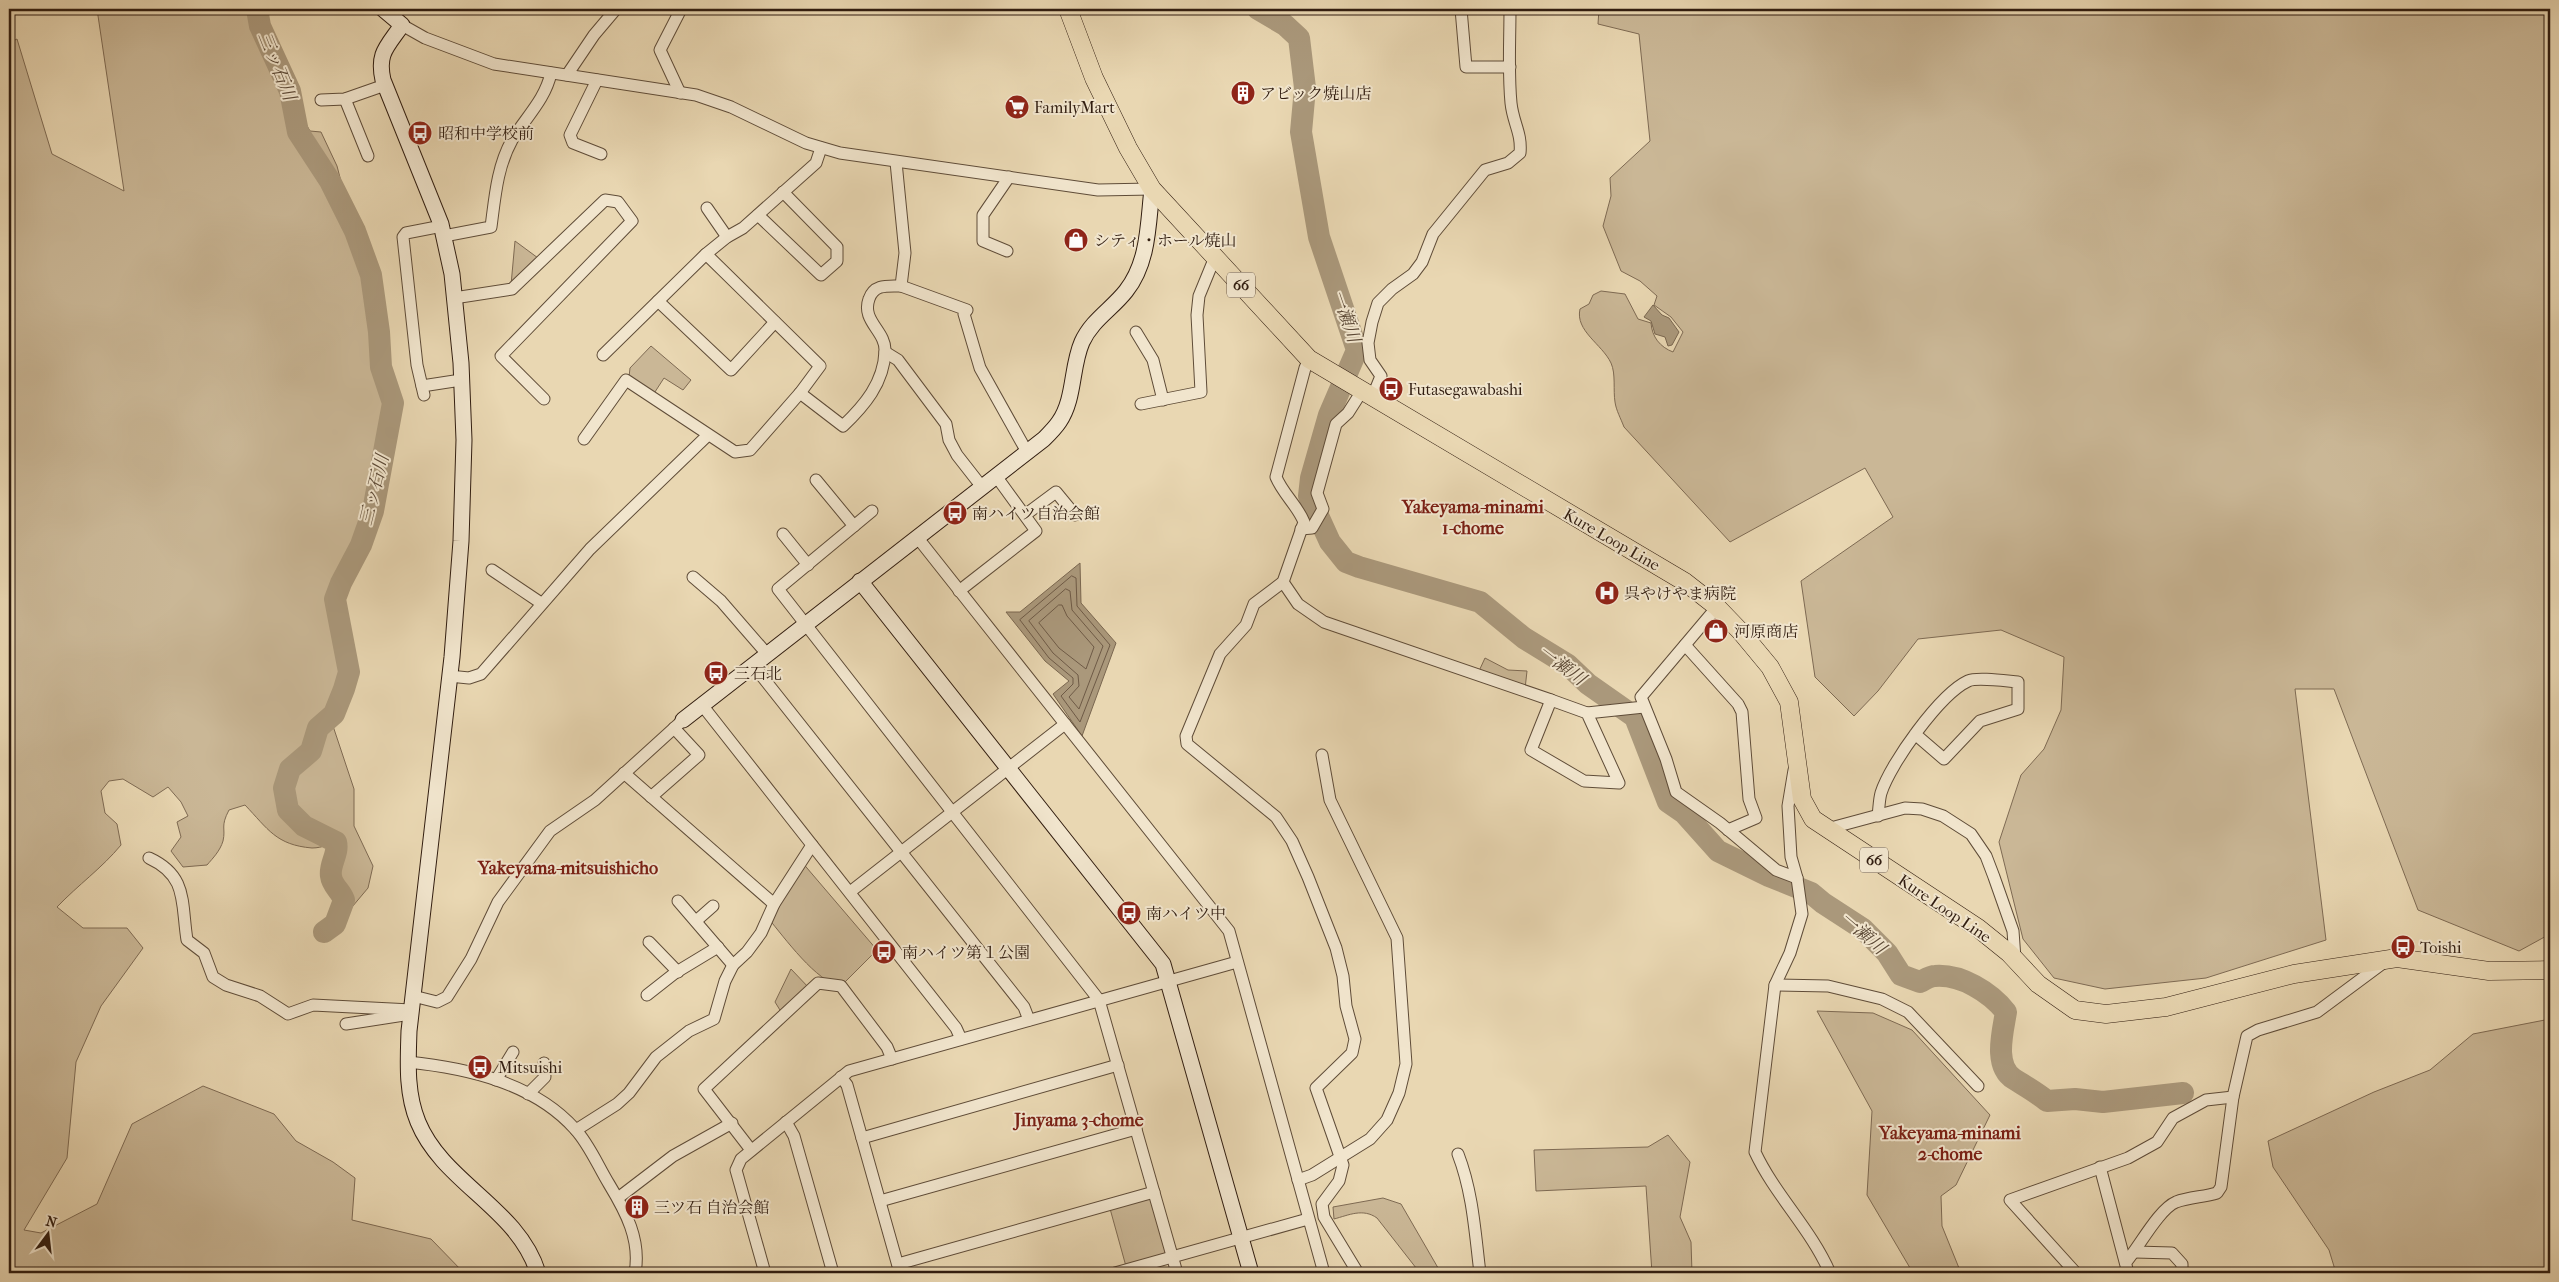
<svg xmlns="http://www.w3.org/2000/svg" width="2559" height="1282" viewBox="0 0 2559 1282" font-family="'IM FELL French Canon','Noto Serif JP',serif">
<style>
.green{fill:#cab796;stroke:#7e6a53}
.water{fill:#aa987b;stroke:#7a6750}
.lines{fill:none;stroke-linecap:round;stroke-linejoin:round}
.shore{stroke:#6e5a46;stroke-width:1}
.river{stroke:#aa987b;stroke-width:22}
.street-casing{stroke:#5f4c38;stroke-width:13}
.secondary-casing{stroke:#311d10;stroke-width:17}
.primary-casing{stroke:#311d10;stroke-width:19}
.street{stroke:#f1e5cd;stroke-width:11}
.secondary{stroke:#f1e5cd;stroke-width:15}
.primary{stroke:#e9d7b2;stroke-width:18}
.labels{text-anchor:middle;stroke-width:4;stroke-linejoin:round;paint-order:stroke}
.shield{fill:#f1e5cd;stroke:#6b5949;stroke-width:1}
.shield-label{font-size:15px;font-weight:bold;fill:#311d10}
.poi-label{font-size:16px;fill:#311d10;stroke:#f1e5cd;text-anchor:start}
.street-label{font-size:16px;fill:#311d10;stroke:#f1e5cd}
.water-label{font-size:18px;font-style:italic;fill:#5b4835;stroke:#f1e5cd}
.neighbourhood-label{font-size:18px;font-weight:bold;fill:#7a1f14;stroke:#f1e5cd}
</style>
<rect width="100%" height="100%" fill="#e9d7b2"/>
<filter id="stains"><feTurbulence type="fractalNoise" baseFrequency=".004" numOctaves="4"/><feColorMatrix values="0 0 0 0 .2 0 0 0 0 .09 0 0 0 0 .02 0 0 0 .5 -.17"/></filter>
<radialGradient id="worn" r=".72"><stop offset=".6" stop-color="#630" stop-opacity="0"/><stop offset="1" stop-color="#630" stop-opacity=".3"/></radialGradient>
<!-- green -->
<g class="green">
<path d="M97 9H248C264 52 287 91 310 131L321 132 337 166 372 301 389 411 369 509 349 558 340 574 331 584V600L338 627 343 668 328 711 354 789V826L373 866 368 888 347 913 344 891 336 875 339 847C325 843 324 848 312 848 276 845 268 829 245 805L229 810C220 827 226 828 223 841 220 851 213 858 207 865L183 867 171 851 181 837 177 822 188 816 181 802 168 787 153 797 123 779 109 781 101 791 105 813 117 824 121 845C102 868 78 885 57 907L83 928H127L143 948 101 1006 76 1062 67 1158 24 1230 41 1233 97 1204 132 1124 203 1086 274 1114 296 1141 333 1162 355 1178 352 1220 431 1239 464 1273H9V43L17 39 52 154 124 191Z"/>
<path d="M1599 9H2550V934L2519 951 2418 910 2334 689H2295L2326 940 2206 978 2105 989 2054 978 2023 939 1999 842 2021 775 2044 749 2061 710 2064 657 2001 630 1918 639 1878 691 1854 716 1815 677 1801 581 1893 517 1865 468 1730 542 1624 427C1621 419 1616 410 1615 402 1613 390 1616 374 1611 363 1602 344 1575 331 1580 309L1589 304 1593 295 1601 291 1625 294 1638 319 1651 323C1652 337 1660 347 1673 352L1683 332 1671 317 1654 305 1657 296 1640 281 1621 271 1603 226 1611 196 1610 178 1650 141 1639 34 1598 24Z"/>
<path d="M515 241 538 258 511 285Z"/>
<path d="M651 346 691 380 683 390 664 378 653 395 629 377 630 368Z"/>
<path d="M1485 658 1508 670 1527 671 1525 689 1479 671Z"/>
<path d="M801 861 877 950 841 986C817 983 784 937 768 918Z"/>
<path d="M791 969 810 989 783 1015 775 1002Z"/>
<path d="M1817 1011 1873 1013 1912 1030 1990 1115 1956 1185 1941 1196 1942 1226 1961 1273H1913L1867 1195 1872 1111Z"/>
<path d="M2550 1019V1273H2336L2329 1250 2273 1167 2268 1141 2374 1092 2430 1070 2473 1034Z"/>
<path d="M1668 1135 1690 1162 1680 1217 1691 1242 1692 1273H1652L1646 1186 1536 1191 1534 1150 1648 1147Z"/>
<path d="M1154 1192 1173 1258 1127 1270 1109 1205Z"/>
<path d="M1383 1198 1401 1204 1441 1273H1420L1377 1218C1363 1208 1349 1215 1334 1219L1333 1207Z"/>
</g>
<!-- water -->
<g class="water">
<path d="M1653 305 1662 315 1669 318 1679 332 1672 345 1668 346 1665 337 1655 334 1651 321 1644 317Z"/>
<path d="M1080 563 1081 603 1116 643 1082 736 1053 694 1069 681 1045 661 1006 612H1020Z"/>
</g>
<g class="lines">
<!-- shore -->
<g class="shore">
<path d="M1072 576 1076 578 1077 606 1110 645 1080 722 1061 696 1073 684V678L1049 658 1020 620Z"/>
<path d="M1066 589 1070 591 1072 610 1103 646 1079 709 1069 697 1079 686 1078 675 1053 653 1029 621Z"/>
<path d="M1059 605H1062L1067 616 1094 647 1086 669 1059 648 1039 623Z"/>
</g>
<!-- river -->
<g class="river">
<path d="M257 9 260 26 290 91 298 132 330 181 355 231 371 275 379 332 381 367 393 403 373 511 361 545 341 583 335 599 349 672 344 689 334 714 318 728 311 751 290 769 284 788 288 810 304 826 336 842C339 854 329 864 331 876 332 886 341 891 344 900L335 924 324 932"/>
<path d="M1258 9 1285 25 1299 38 1305 88 1301 132 1319 237 1357 350 1329 415 1311 478 1309 496 1330 542 1346 562 1359 567 1480 602 1524 638 1568 665 1588 684 1635 717 1668 802 1684 813 1718 851 1769 876 1811 893 1823 903 1863 929 1887 953 1901 975 1920 982C1924 980 1930 976 1935 976 1961 974 1990 992 2006 1012 2003 1031 1993 1066 2014 1079 2025 1086 2036 1092 2047 1101L2075 1099 2103 1102 2183 1093"/>
</g>
<defs>
<g id="street">
<path d="M1461 9 1466 67H1510"/>
<path d="M402 25 425 38 494 64 696 95 731 107 806 143 840 153 1098 190 1152 189"/>
<path d="M567 75 594 35 616 9"/>
<path d="M597 80 570 135 573 143 601 154"/>
<path d="M680 93 660 50 681 9"/>
<path d="M345 99 368 156"/>
<path d="M321 100 345 99 385 85"/>
<path d="M707 208 727 237"/>
<path d="M758 215 821 275 837 261V247L783 192"/>
<path d="M444 236 491 227C495 197 497 167 512 140 526 117 545 100 551 73"/>
<path d="M1007 251 983 241V215L1009 177"/>
<path d="M901 286 967 310 964 314 980 368 1027 452"/>
<path d="M454 298 512 289 605 200 618 202 632 221 501 356 544 399"/>
<path d="M658 301 731 370 775 322"/>
<path d="M1136 332 1153 360 1163 400"/>
<path d="M885 352 898 360 946 424 949 440 957 455 982 487"/>
<path d="M603 355 706 254 727 237 743 228 816 163 821 148"/>
<path d="M1309 359 1305 368 1276 477C1283 494 1297 505 1304 522L1283 582 1254 604 1246 625 1220 654 1186 736 1187 744 1276 817 1292 841 1308 877 1336 948 1343 976 1346 1006 1355 1039 1352 1053 1316 1088 1343 1165 1339 1181 1322 1204 1324 1217 1358 1273"/>
<path d="M422 386 461 380"/>
<path d="M800 393 843 426C864 406 884 383 885 351 886 331 861 321 869 299 874 284 887 286 901 286L905 253 896 162"/>
<path d="M424 395 417 365 403 237 406 233 442 226"/>
<path d="M1372 398 1381 376 1370 360 1368 343 1372 322 1378 303 1392 289 1413 274 1422 262 1433 234 1485 170 1508 163 1520 153C1522 133 1513 123 1511 103 1508 72 1510 40 1510 9"/>
<path d="M1141 404 1201 392 1197 315 1199 296 1215 257"/>
<path d="M584 439 626 380 735 452 750 450 800 393 820 366 706 254"/>
<path d="M816 480 854 526"/>
<path d="M872 511 778 589 1099 1000 1177 1273"/>
<path d="M1025 515 1056 492 1075 515"/>
<path d="M1301 529 1312 528 1323 509 1317 493 1336 424 1348 413 1362 391"/>
<path d="M783 534 808 565"/>
<path d="M917 537 1229 931 1324 1273"/>
<path d="M492 570 541 603"/>
<path d="M693 577 721 601 767 654"/>
<path d="M1283 582 1298 604 1324 622 1551 700"/>
<path d="M959 591 1036 531 996 476"/>
<path d="M1717 607 1641 697 1666 759 1676 792 1720 823 1776 870 1797 878"/>
<path d="M1685 645 1738 704 1742 712 1749 799 1756 818 1728 830"/>
<path d="M753 665 1024 1007 1029 1020"/>
<path d="M449 676 469 678 481 674 590 549 708 435"/>
<path d="M1551 700 1587 713 1619 783 1584 781 1531 750Z"/>
<path d="M702 705 956 1028 961 1039"/>
<path d="M1587 713 1644 707"/>
<path d="M1794 770 1788 806 1791 857 1797 878 1802 914 1790 953 1775 985 1755 1152C1775 1195 1811 1229 1830 1273"/>
<path d="M624 773 774 904"/>
<path d="M651 797 699 755 674 728"/>
<path d="M1878 816C1879 809 1879 800 1881 793 1890 764 1940 694 1968 681 1977 677 2006 681 2018 682V709L1980 721 1944 759 1915 734"/>
<path d="M1827 829 1905 808 1922 809 1943 816 1971 834 1986 856 1994 877 2013 931 2015 959"/>
<path d="M149 858C188 876 181 902 187 940L204 953 213 977 226 985 260 996 288 1014 313 1005 411 1010"/>
<path d="M850 892 1065 724"/>
<path d="M678 901 733 965"/>
<path d="M696 921 713 906"/>
<path d="M649 942 678 972"/>
<path d="M1775 985 1828 986 1882 999 1908 1012 1978 1086"/>
<path d="M647 995 675 973 718 947"/>
<path d="M413 996 437 1002 447 997 471 959 498 902 550 831 595 800 683 720"/>
<path d="M346 1024 404 1015"/>
<path d="M408 1062C467 1068 534 1083 575 1129 589 1144 598 1166 609 1184 626 1212 641 1240 635 1273"/>
<path d="M841 1077 847 1085 900 1273"/>
<path d="M496 1080 513 1052"/>
<path d="M528 1094 545 1077 544 1063"/>
<path d="M786 1122 794 1136 833 1273"/>
<path d="M576 1130 617 1104 629 1093 656 1057 689 1031 714 1019 725 981 733 965 747 952 761 933 774 904 812 845"/>
<path d="M862 1138 1118 1065"/>
<path d="M751 1150 704 1089 818 983 841 986 887 1047 892 1059"/>
<path d="M1458 1154C1473 1193 1475 1233 1480 1273"/>
<path d="M2100 1167 2128 1273"/>
<path d="M1298 1180 1312 1175 1370 1139 1387 1120 1399 1093 1406 1064 1397 938 1330 800 1322 755"/>
<path d="M618 1198 673 1156 732 1123"/>
<path d="M880 1201 1136 1129"/>
<path d="M2135 1252 2172 1253 2182 1264V1273"/>
<path d="M2126 1262C2139 1247 2159 1209 2176 1202 2189 1197 2204 1197 2217 1193L2221 1187 2233 1097 2247 1036 2258 1030 2317 1012 2383 963"/>
<path d="M898 1264 1154 1192"/>
<path d="M765 1273 736 1170 741 1159 849 1071 1237 962"/>
<path d="M1115 1273 1308 1219"/>
<path d="M2076 1273 2010 1200 2128 1158 2157 1142 2173 1118 2206 1100 2233 1097"/>
</g>
<g id="secondary">
<path d="M383 9 402 25C387 47 377 53 383 80L441 224 452 274 461 363 464 440 461 541 452 657 409 1031C408 1062 406 1093 418 1122 443 1183 518 1208 538 1273"/>
<path d="M860 581 1163 964 1251 1273"/>
<path d="M683 720 1044 439C1049 434 1055 428 1059 422 1075 399 1071 367 1082 342 1092 320 1112 309 1126 291 1149 262 1148 223 1152 189"/>
</g>
<path id="primary" d="M1068 9 1094 78 1128 148 1152 189 1309 359 1685 582 1717 607 1741 632 1770 667 1789 702 1802 799 1813 819 1978 928 2009 953 2038 984 2075 1010 2106 1014 2166 1007 2294 974 2397 958 2489 971 2550 970"/>
</defs>
<!-- street casing -->
<use href="#street" class="street-casing"/>
<!-- secondary casing -->
<use href="#secondary" class="secondary-casing"/>
<!-- primary casing -->
<use href="#primary" class="primary-casing"/>
<!-- street -->
<use href="#street" class="street"/>
<!-- secondary -->
<use href="#secondary" class="secondary"/>
<!-- primary -->
<use href="#primary" class="primary"/>
</g>
<!-- icons -->
<defs>
<symbol id="building-disc" viewBox="-11 -11 22 22"><circle r="9.5" fill="#8f2418" stroke="#f1e5cd"/><path d="M-4-6H4V6H1V3H-1V6H-4ZM-2.5-4.3h1.7v1.8h-1.7ZM.8-4.3h1.7v1.8H.8ZM-2.5-1h1.7V.8h-1.7ZM.8-1h1.7V.8H.8Z" fill="#fff"/></symbol>
<symbol id="supermarket-disc" viewBox="-11 -11 22 22"><circle r="9.5" fill="#8f2418" stroke="#f1e5cd"/><path d="M-6-5.5h2.5l.6 2H6L4.5 2H-2.5L-4.4-4H-6ZM-1.5 3.2a1.3 1.3 0 1 0 .1 0ZM3 3.2a1.3 1.3 0 1 0 .1 0Z" fill="#fff"/></symbol>
<symbol id="bus-disc" viewBox="-11 -11 22 22"><circle r="9.5" fill="#8f2418" stroke="#f1e5cd"/><path d="M-5-6H5V4H4V6H2V4H-2V6H-4V4H-5ZM-3.5-4V0h7V-4ZM-3.5 1.2v1.5H-2V1.2ZM2 1.2v1.5H3.5V1.2Z" fill="#fff"/></symbol>
<symbol id="shop-disc" viewBox="-11 -11 22 22"><circle r="9.5" fill="#8f2418" stroke="#f1e5cd"/><path d="M-5-2.5h2.3a2.7 3.5 0 0 1 5.4 0H5L5.5 6h-11ZM-1.5-2.5h3a1.5 2.3 0 0 0-3 0Z" fill="#fff"/></symbol>
<symbol id="hospital-disc" viewBox="-11 -11 22 22"><circle r="9.5" fill="#8f2418" stroke="#f1e5cd"/><path d="M-5-5h3v3.5h4V-5h3V5h-3V1.5h-4V5h-3Z" fill="#fff"/></symbol>
</defs>
<g fill-rule="evenodd">
<use href="#building-disc" x="1229" y="79" width="28" height="28"/>
<use href="#supermarket-disc" x="1003" y="93" width="28" height="28"/>
<use href="#bus-disc" x="406" y="119" width="28" height="28"/>
<use href="#shop-disc" x="1062" y="226" width="28" height="28"/>
<use href="#bus-disc" x="1377" y="375" width="28" height="28"/>
<use href="#bus-disc" x="941" y="499" width="28" height="28"/>
<use href="#hospital-disc" x="1593" y="579" width="28" height="28"/>
<use href="#shop-disc" x="1702" y="617" width="28" height="28"/>
<use href="#bus-disc" x="702" y="659" width="28" height="28"/>
<use href="#bus-disc" x="1115" y="899" width="28" height="28"/>
<use href="#bus-disc" x="2389" y="933" width="28" height="28"/>
<use href="#bus-disc" x="870" y="938" width="28" height="28"/>
<use href="#bus-disc" x="466" y="1053" width="28" height="28"/>
<use href="#building-disc" x="623" y="1193" width="28" height="28"/>
</g>
<g class="labels">
<!-- shield labels -->
<g class="shield">
<rect x="1227" y="272.5" width="28" height="25" rx="4"/>
<rect x="1860" y="847.5" width="28" height="25" rx="4"/>
</g>
<g class="shield-label">
<text x="1241" y="290">66</text>
<text x="1874" y="865">66</text>
</g>
<!-- poi labels -->
<g class="poi-label">
<text x="1260" y="99">アビック焼山店</text>
<text x="1034" y="113">FamilyMart</text>
<text x="438" y="139">昭和中学校前</text>
<text x="1094" y="246">シティ・ホール焼山</text>
<text x="1408" y="395">Futasegawabashi</text>
<text x="972" y="519">南ハイツ自治会館</text>
<text x="1624" y="599">呉やけやま病院</text>
<text x="1734" y="637">河原商店</text>
<text x="734" y="679">三石北</text>
<text x="1146" y="919">南ハイツ中</text>
<text x="2420" y="953">Toishi</text>
<text x="902" y="958">南ハイツ第１公園</text>
<text x="498" y="1073">Mitsuishi</text>
<text x="654" y="1213">三ツ石 自治会館</text>
</g>
<!-- street labels -->
<g class="street-label">
<text transform="translate(1612 539) rotate(30)" y="6">Kure Loop Line</text>
<text transform="translate(1945 908) rotate(34)" y="6">Kure Loop Line</text>
</g>
<!-- water labels -->
<g class="water-label">
<text transform="translate(277 66) rotate(68)" y="6">三ッ石川</text>
<text transform="translate(1346 316) rotate(71)" y="6">一瀬川</text>
<text transform="translate(374 490) rotate(-76)" y="6">三ッ石川</text>
<text transform="translate(1562 665) rotate(37)" y="6">一瀬川</text>
<text transform="translate(1863 933) rotate(41)" y="6">一瀬川</text>
</g>
<!-- neighbourhood labels -->
<g class="neighbourhood-label">
<text x="1473" y="513">Yakeyama-minami<tspan x="1473" dy="21">1-chome</tspan></text>
<text x="568" y="874">Yakeyama-mitsuishicho</text>
<text x="1079" y="1126">Jinyama 3-chome</text>
<text x="1950" y="1139">Yakeyama-minami<tspan x="1950" dy="21">2-chome</tspan></text>
</g>
</g>
<!-- margin -->
<rect width="2559" height="1282" fill="none" stroke="#e9d7b2" stroke-width="30"/>
<rect x="10" y="10" width="2539" height="1262" fill="none" stroke="#311d10" stroke-width="2.5"/>
<rect x="15" y="15" width="2529" height="1252" fill="none" stroke="#311d10"/>
<!-- north arrow -->
<g transform="translate(48 1234) rotate(15)" stroke="#f1e5cd" stroke-width="4" paint-order="stroke">
<path d="M0-4L9 19L0 12L-9 19Z" fill="#311d10"/>
<text y="-8" font-size="14" font-weight="bold" text-anchor="middle" fill="#311d10">N</text>
</g>
<rect width="100%" height="100%" filter="url(#stains)"/>
<rect width="100%" height="100%" fill="url(#worn)"/>
</svg>
